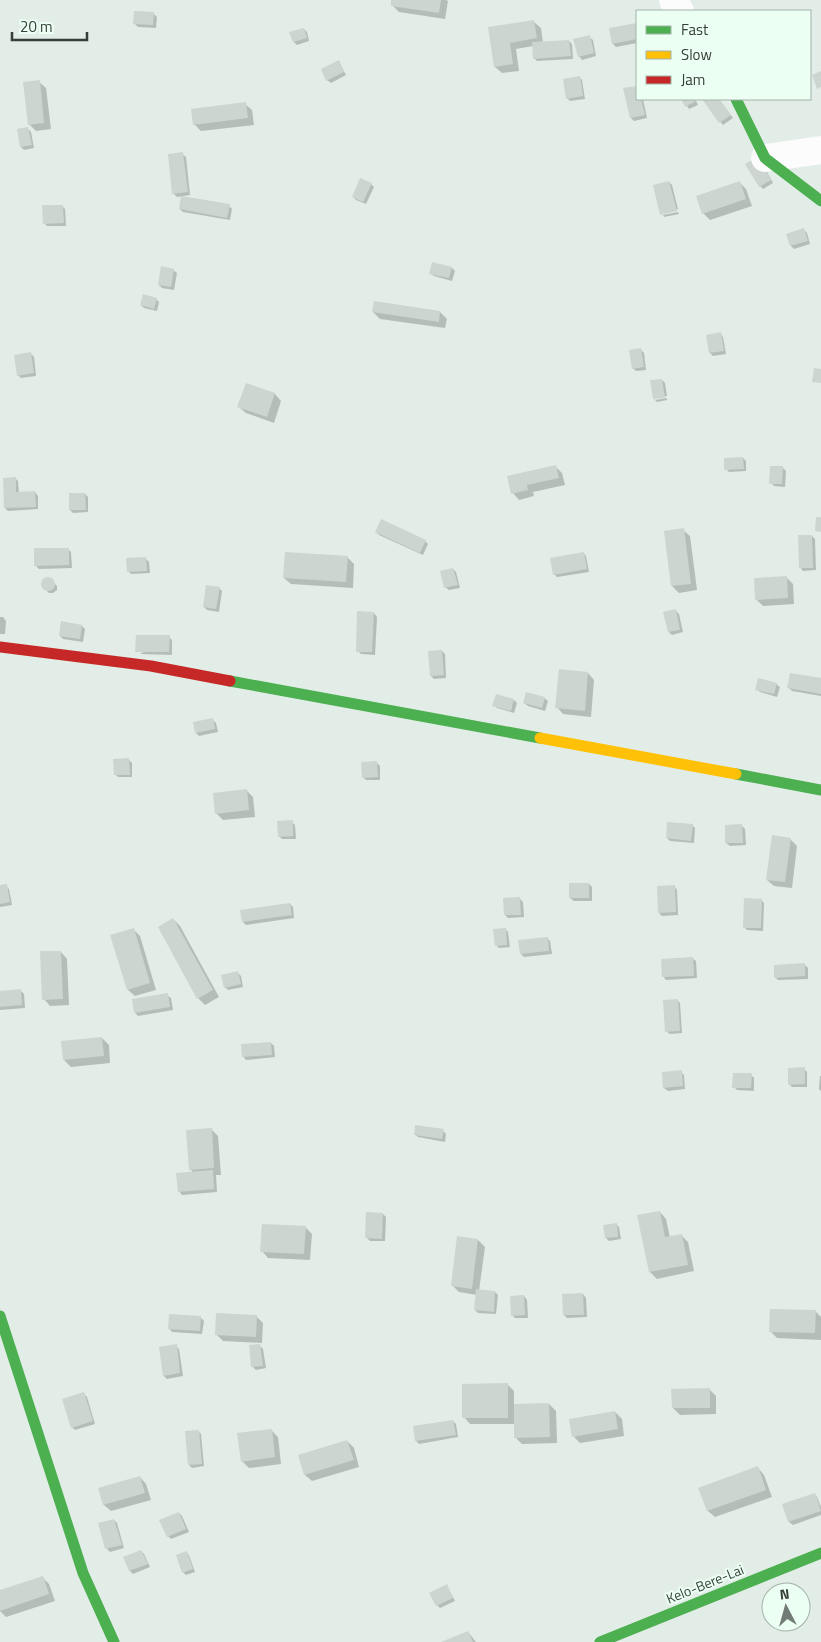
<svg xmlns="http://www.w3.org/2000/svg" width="821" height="1642" viewBox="0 0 821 1642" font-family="'Titillium Web',sans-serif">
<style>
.shadow{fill:#0003}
.building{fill:#ccd5d0}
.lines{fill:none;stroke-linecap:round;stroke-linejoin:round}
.street{stroke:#fbfcfb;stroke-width:28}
.fast{stroke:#4caf50;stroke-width:11}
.slow{stroke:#ffc107;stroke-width:11}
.jam{stroke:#c62828;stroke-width:11}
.labels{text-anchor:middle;stroke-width:4;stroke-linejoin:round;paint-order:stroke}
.street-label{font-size:14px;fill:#363e39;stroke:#ebfff3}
</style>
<rect width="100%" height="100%" fill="#e2ede7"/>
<!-- shadow -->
<g class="shadow">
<path d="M393 0H446L448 1 445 19 399 12 392 5Z"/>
<path d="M154 14 157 17 156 28 138 27 135 24Z"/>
<path d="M534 22 541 28 543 43 569 41 572 44 573 59 537 61 534 58 533 46 516 49 519 71 502 73 495 67 490 28Z"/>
<path d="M637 24V43L616 47 613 44 610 29Z"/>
<path d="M304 29 307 32 309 41 297 45 294 42 291 33Z"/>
<path d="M589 37 593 40 596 56 582 60 579 56Z"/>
<path d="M339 62 346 75 331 83 327 80Z"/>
<path d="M579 77 582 80 585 99 570 101 567 98Z"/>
<path d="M39 82 46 88 51 129 36 131 29 124Z"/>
<path d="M637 87V99H643L647 118 634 121 631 118 625 89Z"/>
<path d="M682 99H695L698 105 689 109Z"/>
<path d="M703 99H719L733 118 723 125Z"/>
<path d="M245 104 252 110 254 125 201 131 194 124Z"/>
<path d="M28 129 31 132 34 148 24 150 21 147Z"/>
<path d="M182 154 186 157 190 195 177 197 174 194Z"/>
<path d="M761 161 773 183 763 189 760 186Z"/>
<path d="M669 182 672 185 678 209 662 213Z"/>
<path d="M739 182 746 189 752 206 710 220 703 213Z"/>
<path d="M371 184 374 187 366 204 356 200 353 197Z"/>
<path d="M62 206 65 209 66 226H47L44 223Z"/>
<path d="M229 206 232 209 230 220 183 212 180 209Z"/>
<path d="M678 212 679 214 664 217 663 215Z"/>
<path d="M804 230 807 233 810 244 794 249 791 246 787 235Z"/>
<path d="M452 268 455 271 452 281 434 276 430 273Z"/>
<path d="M173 270 177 273 174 290 162 288 159 285Z"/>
<path d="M156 299 159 302 157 311 144 308 141 305Z"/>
<path d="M375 302 440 312 447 319 445 328 380 319 373 312Z"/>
<path d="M720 334 723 337 726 354 713 356 710 353Z"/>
<path d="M641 350 644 353 646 370 636 371 633 368Z"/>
<path d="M31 354 34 357 36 376 21 378 18 375Z"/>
<path d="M662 380 665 383 667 396 655 398V400L654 399Z"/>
<path d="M275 394 281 401 274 423 246 413 239 407Z"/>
<path d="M667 398V400L657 402 655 400Z"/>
<path d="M743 458 746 461V471L729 472 726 469Z"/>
<path d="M555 466 562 473 565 485 533 492 534 496 519 500 513 493Z"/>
<path d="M783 468 786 471 785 487 774 486 771 483Z"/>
<path d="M15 478 18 481 19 493 35 492 38 496V509L8 511 5 508Z"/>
<path d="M85 494 88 497V512L73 513 70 510Z"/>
<path d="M683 530 690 536 697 590 679 593 672 586Z"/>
<path d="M376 532 425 541 428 544 423 555 379 535Z"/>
<path d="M812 536 815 539 816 570 803 571 800 567Z"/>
<path d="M68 549 71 552 72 568 39 569 36 566Z"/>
<path d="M583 553 586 556 589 572 557 577 554 574Z"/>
<path d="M347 557 354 564 353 588 291 584 284 578Z"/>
<path d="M146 559 149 562 150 573 131 574 128 571Z"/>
<path d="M453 569 456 572 460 588 449 590 445 587Z"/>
<path d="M786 577 793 584 794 604 763 606 756 599Z"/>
<path d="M49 578 57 586V590L53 593H49L43 587V581Z"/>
<path d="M219 588 222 591 219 612 207 610 204 607Z"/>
<path d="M676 611 679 614 683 632 672 635 669 632Z"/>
<path d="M374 613 377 617 375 655 361 654 358 651Z"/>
<path d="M0 617H3L6 621 5 634H0Z"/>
<path d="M82 626 85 629 83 642 63 639 60 636Z"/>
<path d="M169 637 172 640V655L140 654Z"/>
<path d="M442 651 445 654 446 678 434 679 431 676Z"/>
<path d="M588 673 594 680 591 717 563 714 557 707Z"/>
<path d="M821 679V696L792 691 789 688Z"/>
<path d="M776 684 780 687 777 697 760 692 756 689Z"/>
<path d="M496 696 514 700 517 703 514 713 497 708 494 705Z"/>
<path d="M544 698 548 701 545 711 528 706 524 703Z"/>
<path d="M213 720 216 723 218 732 199 736 196 733Z"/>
<path d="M129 760 132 763V777H118L115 774Z"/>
<path d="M377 763 380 766V780H366L363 777Z"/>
<path d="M247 791 253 797 255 817 223 820 216 813Z"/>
<path d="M292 822 295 825 296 839H282L279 836Z"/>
<path d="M692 825 695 828 694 843 670 841 667 838Z"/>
<path d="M742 826 745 829 746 845 730 846 726 843Z"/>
<path d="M790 839 797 846 792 888 774 886 767 880Z"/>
<path d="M589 884 592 887V901H574L570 898Z"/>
<path d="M6 886 9 889 12 905 0 907V887Z"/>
<path d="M674 886 677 890 678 915 662 916 659 913Z"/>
<path d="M520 899 523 902 524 917 508 918 505 915Z"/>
<path d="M761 900 764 903 763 931 747 930 744 927Z"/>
<path d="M290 904 293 907 294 918 246 925 243 922Z"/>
<path d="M173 919 180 926 219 997 205 1005 198 998Z"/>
<path d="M133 929 140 936 156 990 135 996 128 990Z"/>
<path d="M505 929 508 932 510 947 499 948 496 945Z"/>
<path d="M547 938 550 941 552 954 524 957 521 954Z"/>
<path d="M61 952 67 959 69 1005 50 1006 44 999Z"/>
<path d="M692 958 696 961 697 978 666 980 663 976Z"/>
<path d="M804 964 808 968V979L778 980 775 977Z"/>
<path d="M238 973 241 976 243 987 228 990 225 987Z"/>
<path d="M21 991 24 994 25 1008 0 1010V992Z"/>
<path d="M167 995 171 998 173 1010 138 1016 135 1013Z"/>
<path d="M677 1000 680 1003 682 1033 670 1034 666 1031Z"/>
<path d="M102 1038 109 1045 110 1063 71 1067 64 1060Z"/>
<path d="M271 1043 274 1046 275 1057 246 1060 243 1056Z"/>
<path d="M804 1069 807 1072V1087H792L789 1084Z"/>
<path d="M681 1072 684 1075 685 1089 668 1091 664 1088Z"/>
<path d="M751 1075 754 1078V1091L737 1090 734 1087Z"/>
<path d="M820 1076H821V1091L819 1089Z"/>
<path d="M211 1129 218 1136 221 1175H216L217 1192 182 1195 179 1191 194 1173 190 1169Z"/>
<path d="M443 1131 446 1134 445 1142 418 1137 415 1134Z"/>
<path d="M660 1212 666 1219 670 1238 681 1235 688 1242 694 1271 657 1279 650 1272 639 1216Z"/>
<path d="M383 1214 386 1217 385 1241H370L367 1238Z"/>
<path d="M616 1224 619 1227 621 1239 609 1241 606 1238Z"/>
<path d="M305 1227 312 1234 310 1260 268 1258 262 1251Z"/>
<path d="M458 1238 478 1240 485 1247 479 1291 495 1292 498 1295 496 1314 478 1313 475 1310 477 1295 459 1292 452 1285Z"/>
<path d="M583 1294 586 1298 587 1317 567 1318 564 1315Z"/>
<path d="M524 1296 527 1300 528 1318H515L512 1315Z"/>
<path d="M816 1312 821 1317V1340L777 1338 770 1331Z"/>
<path d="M200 1317 204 1321 202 1334 172 1332 169 1328Z"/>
<path d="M257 1317 263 1323 262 1343 223 1341 216 1334Z"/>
<path d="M176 1346 179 1349 183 1376 167 1379 164 1376Z"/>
<path d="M260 1346 263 1349 266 1368 256 1370 253 1367Z"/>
<path d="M507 1384 514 1391V1405L549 1404 556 1411 557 1443 522 1444 515 1437V1424H470L464 1417Z"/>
<path d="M709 1389 716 1396V1414L680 1415 673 1408Z"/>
<path d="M84 1394 87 1397 95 1424 75 1430 72 1427Z"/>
<path d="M615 1412 622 1419 624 1436 580 1443 574 1437Z"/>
<path d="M453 1421 456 1424 458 1437 419 1444 416 1441Z"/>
<path d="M271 1430 278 1437 281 1464 249 1468 242 1461Z"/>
<path d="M198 1431 201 1434 204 1466 192 1468 189 1465Z"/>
<path d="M347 1441 354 1448 359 1467 312 1481 305 1475 300 1456Z"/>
<path d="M758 1468 764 1475 772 1497 715 1517 708 1511 700 1488Z"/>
<path d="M140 1477 146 1484 151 1500 111 1511 104 1505 100 1489Z"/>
<path d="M814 1494 817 1497 821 1507V1515L793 1525 789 1522 783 1505Z"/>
<path d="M179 1513 182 1516 189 1532 171 1539 168 1536Z"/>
<path d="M114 1520 117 1523 124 1548 110 1552 107 1549Z"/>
<path d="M141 1551 144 1554 150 1567 133 1574 130 1571 125 1558Z"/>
<path d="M186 1552 189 1555 195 1572 186 1575 183 1572Z"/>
<path d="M43 1578 49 1584 55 1601 6 1617 0 1611V1592Z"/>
<path d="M447 1586 455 1601 440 1608 437 1605Z"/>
<path d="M468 1632 476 1642H444Z"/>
</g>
<!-- building -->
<g class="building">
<path d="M391 0H441L439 13 391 6Z"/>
<path d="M134 11 154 12 153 25 133 24Z"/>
<path d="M534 20 537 38 510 43 513 64 494 67 488 27Z"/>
<path d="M637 23V39L612 44 609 28Z"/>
<path d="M304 28 307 38 293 42 289 32Z"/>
<path d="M590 35 594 53 578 57 573 39Z"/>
<path d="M569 40 571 56 533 59 532 42Z"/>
<path d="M339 60 344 72 326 81 321 69Z"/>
<path d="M821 71V87L817 89 812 75Z"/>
<path d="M580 76 583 96 566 99 563 79Z"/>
<path d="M40 80 44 123 28 125 23 82Z"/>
<path d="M637 86V99H641L645 115 630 118 623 88Z"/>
<path d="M681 99H694L696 101 685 107Z"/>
<path d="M702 99H719L731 115 719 123Z"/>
<path d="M246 102 248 118 193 125 191 109Z"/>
<path d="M28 127 32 145 20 147 17 129Z"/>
<path d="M183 152 188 192 172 194 168 154Z"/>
<path d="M758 157 771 180 759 187 745 164Z"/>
<path d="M360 178 372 183 363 202 352 197Z"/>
<path d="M669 181 677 211 660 215 653 185Z"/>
<path d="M740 181 746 199 702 214 696 196Z"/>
<path d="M181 196 230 204 227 218 179 209Z"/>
<path d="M42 205H63L64 223 43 224Z"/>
<path d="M804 228 808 241 790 246 786 234Z"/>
<path d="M432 262 452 267 449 278 429 274Z"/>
<path d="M161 266 174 269 171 287 158 285Z"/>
<path d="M143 294 157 298 154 309 140 305Z"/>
<path d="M374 301 440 311 439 322 372 312Z"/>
<path d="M721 332 724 351 709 353 706 335Z"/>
<path d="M641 348 644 367 632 369 629 350Z"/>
<path d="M31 352 34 373 17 376 14 355Z"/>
<path d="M814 368 821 369V383L812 382Z"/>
<path d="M662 379 665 398 653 399 650 380Z"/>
<path d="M246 383 275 393 267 417 237 407Z"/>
<path d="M743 457 744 469 724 470V458Z"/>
<path d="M556 465 559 478 527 485 528 490 511 494 507 476Z"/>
<path d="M770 466H783L782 484H769Z"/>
<path d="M16 477V492L35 491 36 507 4 508 3 478Z"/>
<path d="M69 493H85L86 510H69Z"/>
<path d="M816 517H821V532L815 531Z"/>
<path d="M381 519 426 540 420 553 375 532Z"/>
<path d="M684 528 691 584 671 586 664 531Z"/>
<path d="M798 535H812L813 568H799Z"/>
<path d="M34 548H69V565L34 566Z"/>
<path d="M285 552 348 556 346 582 283 578Z"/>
<path d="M584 552 587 569 553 575 550 558Z"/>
<path d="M146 557 147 571 127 572 126 558Z"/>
<path d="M453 568 458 585 444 588 440 571Z"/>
<path d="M787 576 788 598 755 600 754 578Z"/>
<circle cx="48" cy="584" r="7"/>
<path d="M206 585 220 587 216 609 203 607Z"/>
<path d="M676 609 680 630 668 632 663 612Z"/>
<path d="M357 611 374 612 372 652H356Z"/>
<path d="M61 621 82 625 80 639 59 636Z"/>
<path d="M136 635H170L169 652H135Z"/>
<path d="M442 650 444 675 430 676 428 651Z"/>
<path d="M559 669 588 672 585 711 555 708Z"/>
<path d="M790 673 821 678V694L787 688Z"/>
<path d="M758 678 777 683 774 694 755 690Z"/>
<path d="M526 692 545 697 542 708 523 703Z"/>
<path d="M496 694 514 699 511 711 492 706Z"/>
<path d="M213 718 215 729 195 733 193 722Z"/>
<path d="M129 758 130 775H114L113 759Z"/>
<path d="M377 761 378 777 362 778 361 762Z"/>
<path d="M247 789 249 810 215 814 213 793Z"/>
<path d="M293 820V836L278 837 277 821Z"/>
<path d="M667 822 693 824 691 841 666 838Z"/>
<path d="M742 824 743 843H725V825Z"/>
<path d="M772 835 791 838 785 882 766 880Z"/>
<rect x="569" y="883" width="20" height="15"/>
<path d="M7 884 10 902 0 904V885Z"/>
<path d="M675 885 676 912 658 913 657 886Z"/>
<path d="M520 897 521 915H504L503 898Z"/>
<path d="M744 898 762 899 761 928H743Z"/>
<path d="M290 903 292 915 242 922 240 910Z"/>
<path d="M173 918 213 990 197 999 158 927Z"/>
<path d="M134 928 150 983 127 990 110 935Z"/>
<path d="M506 928 507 945 495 946 493 929Z"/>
<path d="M548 937 549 951 520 954 518 940Z"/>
<path d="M40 951H61L63 999 42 1000Z"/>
<path d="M693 957 694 976 662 977 661 959Z"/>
<path d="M805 963V976L774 978V965Z"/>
<path d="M238 971 241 984 224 988 221 975Z"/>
<path d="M21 989 22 1005 0 1007V991Z"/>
<path d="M168 993 170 1007 134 1013 132 999Z"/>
<path d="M678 999 680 1031 665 1032 663 1000Z"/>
<path d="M102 1037 104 1056 63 1060 61 1041Z"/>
<path d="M271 1042 272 1055 242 1057 241 1044Z"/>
<path d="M805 1067V1084L788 1085V1068Z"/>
<path d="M682 1070 683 1086 663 1088 662 1072Z"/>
<path d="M733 1073H752L751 1088H732Z"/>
<path d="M415 1125 444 1129 442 1139 414 1135Z"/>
<path d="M212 1128 214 1168 189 1170 186 1130Z"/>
<path d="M213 1170 214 1189 178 1192 176 1173Z"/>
<path d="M660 1211 665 1237 682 1234 688 1265 649 1272 637 1215Z"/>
<path d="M366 1212 383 1213 382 1239 365 1238Z"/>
<path d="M617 1223 618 1237 605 1238 603 1225Z"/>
<path d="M262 1224 306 1226 304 1254 260 1252Z"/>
<path d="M457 1236 478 1239 472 1289 451 1286Z"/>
<path d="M476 1289 495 1291 494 1312 474 1310Z"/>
<path d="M583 1293 584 1315H563L562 1294Z"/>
<path d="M524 1295 525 1315 511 1316 510 1296Z"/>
<path d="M770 1309 816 1310 815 1333 769 1332Z"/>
<path d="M216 1313 257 1315 256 1337 215 1335Z"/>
<path d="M169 1314 201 1316 200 1331 168 1329Z"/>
<path d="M177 1344 180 1373 163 1376 159 1347Z"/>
<path d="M260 1344 263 1366 251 1367 249 1345Z"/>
<path d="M508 1383V1418H462V1384Z"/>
<path d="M710 1388V1408H672L671 1389Z"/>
<path d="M84 1392 93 1421 71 1428 62 1399Z"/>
<path d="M549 1403 550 1437 514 1438V1404Z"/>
<path d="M615 1411 618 1429 572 1437 569 1419Z"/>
<path d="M453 1420 456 1435 415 1441 413 1426Z"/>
<path d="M272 1429 275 1457 241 1462 237 1433Z"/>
<path d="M199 1430 202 1464 188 1465 185 1431Z"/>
<path d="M347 1440 354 1460 304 1475 298 1455Z"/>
<path d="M758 1466 766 1490 707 1511 698 1488Z"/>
<path d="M140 1476 145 1493 103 1505 98 1488Z"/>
<path d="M815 1493 821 1511 788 1522 782 1504Z"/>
<path d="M179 1512 186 1529 167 1537 159 1520Z"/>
<path d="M114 1519 122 1545 105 1549 98 1523Z"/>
<path d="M141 1550 148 1564 129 1571 123 1557Z"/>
<path d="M187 1551 193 1569 182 1573 176 1555Z"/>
<path d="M43 1576 49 1594 0 1611V1590Z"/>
<path d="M447 1584 453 1598 436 1606 429 1593Z"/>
<path d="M468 1631 473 1642H441Z"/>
</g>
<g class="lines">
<!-- street -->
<g class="street">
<path d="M673 0 680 11"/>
<path d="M765 158 821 150"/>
</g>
<!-- fast -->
<g class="fast">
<path d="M736 99 765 158 821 201"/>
<path d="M230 681 540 738"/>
<path d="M736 774 821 790"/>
<path d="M0 1316 83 1573 114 1642"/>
<path d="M600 1642 821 1553"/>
</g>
<!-- slow -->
<path class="slow" d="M540 738 736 774"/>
<!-- jam -->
<path class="jam" d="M0 647 151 666 230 681"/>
</g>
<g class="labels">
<!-- street labels -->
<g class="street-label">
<text transform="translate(705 1584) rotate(-22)" y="5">Kelo-Bere-Lai</text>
</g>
</g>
<!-- legend -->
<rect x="636" y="10" width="175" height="90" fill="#ebfff3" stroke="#a3b2a9"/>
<rect x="646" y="26" width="25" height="8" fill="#4caf50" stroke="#a3b2a9"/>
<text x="681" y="35" font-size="15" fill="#363e39">Fast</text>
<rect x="646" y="51" width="25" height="8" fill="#ffc107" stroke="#a3b2a9"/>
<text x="681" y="60" font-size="15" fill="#363e39">Slow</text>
<rect x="646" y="76" width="25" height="8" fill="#c62828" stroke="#a3b2a9"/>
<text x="681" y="85" font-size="15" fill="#363e39">Jam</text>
<!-- north arrow -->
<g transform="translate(786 1607) rotate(354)"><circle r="24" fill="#ebfff3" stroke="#a3b2a9"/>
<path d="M0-4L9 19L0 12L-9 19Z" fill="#727b76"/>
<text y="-8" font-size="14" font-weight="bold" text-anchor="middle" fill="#363e39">N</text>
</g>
<!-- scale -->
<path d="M12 32v8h75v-8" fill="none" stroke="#363e39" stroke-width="2.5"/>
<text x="20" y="32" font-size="15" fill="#363e39" stroke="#ebfff3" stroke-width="4" paint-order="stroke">20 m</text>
</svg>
